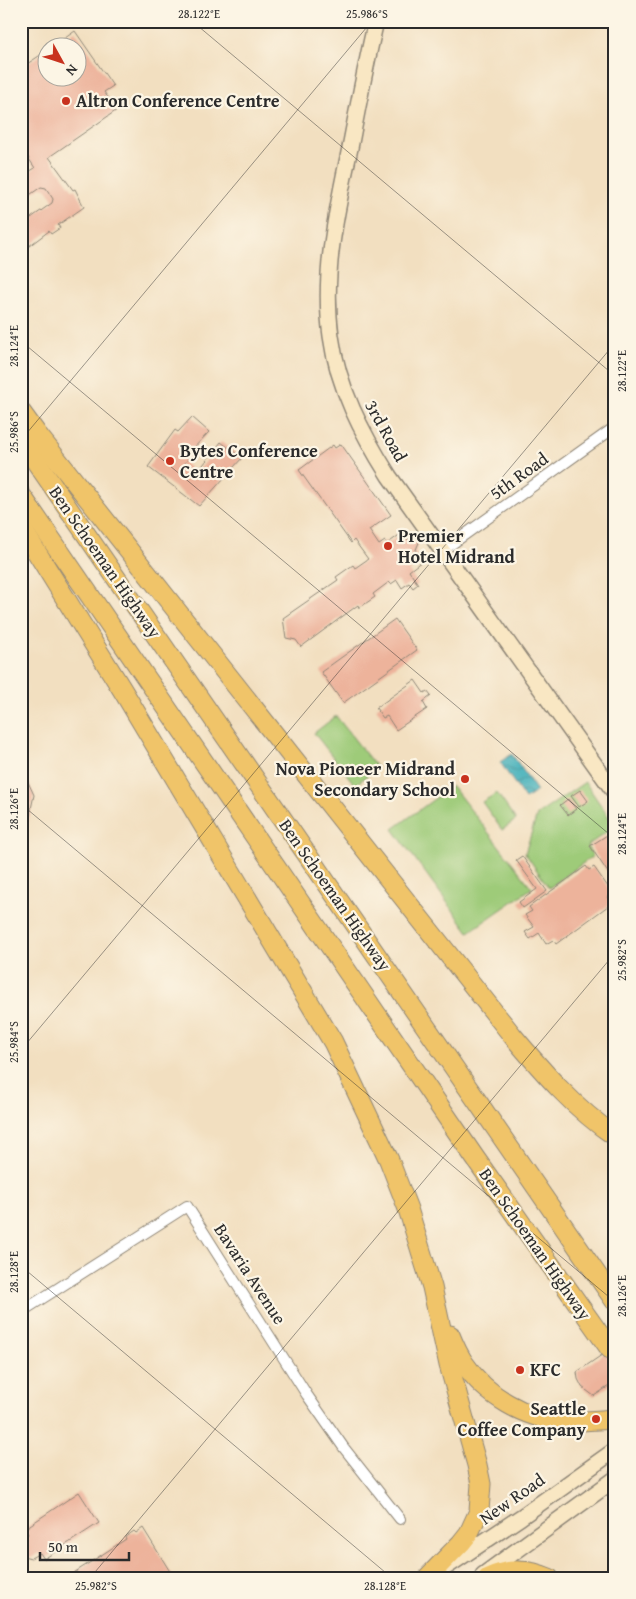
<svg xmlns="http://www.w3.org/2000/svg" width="636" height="1599" viewBox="0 0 636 1599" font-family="'Gentium Book Plus',serif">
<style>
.grass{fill:#9ecb79;stroke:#647b52}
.water{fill:url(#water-waves);stroke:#346c72}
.building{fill:#edb39b}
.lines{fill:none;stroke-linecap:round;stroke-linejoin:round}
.street-casing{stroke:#8e8576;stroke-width:12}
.secondary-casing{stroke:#8e8576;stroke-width:18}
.highway-casing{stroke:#8e8576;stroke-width:21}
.street{stroke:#fff;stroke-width:10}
.secondary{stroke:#f9e7c3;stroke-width:15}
.highway{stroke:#f0c469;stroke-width:19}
.ticks{fill:none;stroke:#2b2b2b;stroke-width:1;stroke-opacity:0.45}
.poi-dot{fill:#c8321e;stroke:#fcf5e5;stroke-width:2}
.labels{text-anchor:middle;stroke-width:4.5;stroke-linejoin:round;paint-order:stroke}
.poi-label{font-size:18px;font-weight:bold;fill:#2b2b2b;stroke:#fcf5e5;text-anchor:start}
.street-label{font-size:18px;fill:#2b2b2b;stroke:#fcf5e5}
.neatline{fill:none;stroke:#2b2b2b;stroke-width:2}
.ticks-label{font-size:12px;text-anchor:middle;fill:#2b2b2b}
</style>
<defs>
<pattern id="water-waves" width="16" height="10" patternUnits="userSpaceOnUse" patternTransform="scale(1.25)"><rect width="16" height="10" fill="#3eaeb9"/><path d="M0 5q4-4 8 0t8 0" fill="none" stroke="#348e97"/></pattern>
</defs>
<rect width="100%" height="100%" fill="#fcf5e5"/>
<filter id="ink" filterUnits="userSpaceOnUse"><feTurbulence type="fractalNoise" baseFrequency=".02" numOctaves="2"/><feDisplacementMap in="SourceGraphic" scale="10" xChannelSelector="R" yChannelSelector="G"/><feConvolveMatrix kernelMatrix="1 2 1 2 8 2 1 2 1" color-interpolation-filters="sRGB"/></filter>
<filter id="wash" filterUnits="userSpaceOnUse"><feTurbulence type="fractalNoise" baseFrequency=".0096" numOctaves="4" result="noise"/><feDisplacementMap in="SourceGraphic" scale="20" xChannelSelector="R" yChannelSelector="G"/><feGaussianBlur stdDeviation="1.12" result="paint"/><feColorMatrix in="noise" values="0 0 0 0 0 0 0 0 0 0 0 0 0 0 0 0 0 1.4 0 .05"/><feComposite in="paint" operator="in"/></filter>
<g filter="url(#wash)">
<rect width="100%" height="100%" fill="#f2dfc0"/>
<!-- grass -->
<g class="grass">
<path d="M336 716 377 768 355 785 314 733Z"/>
<path d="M585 782 615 826 587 846 593 856 549 888 525 853 537 815Z"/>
<path d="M452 786 532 888 469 932 393 829Z"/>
<path d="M497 793 516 820 502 830 482 802Z"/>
</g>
<!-- water -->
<path class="water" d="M512 754 537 791 525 799 500 762Z"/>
<g id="blocks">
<!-- building -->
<g class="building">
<path d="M75 31 113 86 104 92 117 110 49 157 73 190 75 189 84 207 58 225 60 228 51 234 49 231 21 252V225L52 203 53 199 46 188 41 187 21 201V177L35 168 21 147V68L48 50V78H78V48H51Z"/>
<path d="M192 417 209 432 186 456 189 458 185 463 196 474 221 442 242 458 199 506 148 467 175 430 178 432Z"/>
<path d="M341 444 391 515 369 530 379 545 385 541 387 544 402 533 406 539 420 540 415 552 422 561 409 571 418 584 413 588 409 583 402 588 397 580 391 584 389 582 373 594 375 597 359 608 358 605 301 647 296 640 286 638 283 618 338 580 336 577 353 565 355 568 368 559 354 540 351 543 299 470 333 445 335 448Z"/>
<path d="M395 619 417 650 343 703 321 672Z"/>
<path d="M415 680 424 693 427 691 431 696 423 702 427 709 396 730 387 716 383 718 376 708Z"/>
<path d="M21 767 34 795 22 851H21Z"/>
<path d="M580 790 588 801 579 807 571 796Z"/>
<path d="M568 799 576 809 568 815 560 805Z"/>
<path d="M615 830V883L590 846Z"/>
<path d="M522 856 547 891 523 908 519 902 537 889 516 860Z"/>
<path d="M586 866 589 870 594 867 613 894 608 897 612 903 556 944 553 940 546 944 539 933 530 939 525 932 534 927 525 915 532 911 529 907Z"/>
<path d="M615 1346V1382L594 1396 582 1387 578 1379 577 1372Z"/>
<path d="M79 1492 99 1523 44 1559 40 1553 31 1558 23 1556 21 1554V1539L28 1534 24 1529Z"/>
<path d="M143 1528 174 1578H66L126 1539 125 1537 134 1531 136 1533Z"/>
</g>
</g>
</g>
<g filter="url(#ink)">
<use href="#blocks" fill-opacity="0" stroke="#8e8576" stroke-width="1"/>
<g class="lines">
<defs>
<g id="street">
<path d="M442 551 615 427"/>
<path d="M21 1312 187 1206 307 1395 344 1448 400 1519"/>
</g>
<g id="secondary">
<path d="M376 21C366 63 358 106 350 148 337 210 322 273 331 336 338 388 362 433 389 476L615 793"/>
<path d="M443 1569 521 1517 615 1450"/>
<path d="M483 1575 615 1479"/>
</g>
<g id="highway">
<path d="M21 412 37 434 512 1035C543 1072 575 1109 615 1136"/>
<path d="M21 440 615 1301"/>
<path d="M21 495 475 1158 610 1349"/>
<path d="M21 527 123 691 333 1042 389 1160 408 1209 432 1287 449 1365 477 1465 481 1484 479 1511 469 1533 461 1543 427 1578"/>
<path d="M450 1335C454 1345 458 1354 464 1363 486 1396 525 1419 564 1421 581 1422 598 1420 615 1419"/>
<path d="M488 1578C507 1568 529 1569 549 1578"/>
</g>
</defs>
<!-- street casing -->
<use href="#street" class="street-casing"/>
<!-- secondary casing -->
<use href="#secondary" class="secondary-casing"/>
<!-- highway casing -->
<use href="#highway" class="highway-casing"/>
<!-- street -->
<use href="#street" class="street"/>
<!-- secondary -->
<use href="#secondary" class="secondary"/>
<!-- highway -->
<use href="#highway" class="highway"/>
</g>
</g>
<!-- ticks -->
<path class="ticks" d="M192 21 615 376M21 341 615 839M21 440 372 21M21 804 615 1302M21 1050 615 343M21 1266 392 1578M90 1578 615 953M602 1578 615 1563"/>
<!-- markers -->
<g class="poi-dot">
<circle cx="66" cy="101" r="5"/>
<circle cx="170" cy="461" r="5"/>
<circle cx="388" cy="546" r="5"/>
<circle cx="465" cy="779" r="5"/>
<circle cx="520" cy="1370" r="5"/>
<circle cx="596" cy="1419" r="5"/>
</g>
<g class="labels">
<!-- poi labels -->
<g class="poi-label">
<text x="76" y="107">Altron Conference Centre</text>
<text x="180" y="457">Bytes Conference<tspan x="180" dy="21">Centre</tspan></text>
<text x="398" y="542">Premier<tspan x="398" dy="21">Hotel Midrand</tspan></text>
<text x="455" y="775" text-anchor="end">Nova Pioneer Midrand<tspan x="455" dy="21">Secondary School</tspan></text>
<text x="530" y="1376">KFC</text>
<text x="586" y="1415" text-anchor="end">Seattle<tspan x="586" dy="21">Coffee Company</tspan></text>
</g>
<!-- street labels -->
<g class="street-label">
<text transform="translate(386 431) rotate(61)" y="6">3rd Road</text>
<text transform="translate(519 476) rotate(-36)" y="6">5th Road</text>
<text transform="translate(105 562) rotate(55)" y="6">Ben Schoeman Highway</text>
<text transform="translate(335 895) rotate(55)" y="6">Ben Schoeman Highway</text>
<text transform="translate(535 1244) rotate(55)" y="6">Ben Schoeman Highway</text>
<text transform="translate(250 1274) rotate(57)" y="6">Bavaria Avenue</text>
<text transform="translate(512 1499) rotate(-35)" y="6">New Road</text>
</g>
</g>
<!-- margin -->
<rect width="636" height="1599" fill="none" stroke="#fcf5e5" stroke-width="55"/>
<!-- north arrow -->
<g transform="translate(62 62) rotate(130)"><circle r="24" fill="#fcf5e5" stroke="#a8a49b"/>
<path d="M0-4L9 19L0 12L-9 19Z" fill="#c8321e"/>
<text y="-8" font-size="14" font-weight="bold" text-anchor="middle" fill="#2b2b2b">N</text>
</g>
<!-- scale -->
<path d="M40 1552v8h89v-8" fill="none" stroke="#2b2b2b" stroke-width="2.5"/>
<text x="48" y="1552" font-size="15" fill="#2b2b2b" stroke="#fcf5e5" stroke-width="4" paint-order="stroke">50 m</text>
<rect x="28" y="28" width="580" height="1544" class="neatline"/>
<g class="ticks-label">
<text x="199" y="18">28.122°E</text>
<text x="367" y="18">25.986°S</text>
<text transform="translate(14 346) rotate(-90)" y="4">28.124°E</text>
<text transform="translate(622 371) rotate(-90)" y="4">28.122°E</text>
<text transform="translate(14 432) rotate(-90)" y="4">25.986°S</text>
<text transform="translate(14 809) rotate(-90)" y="4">28.126°E</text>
<text transform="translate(622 834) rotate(-90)" y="4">28.124°E</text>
<text transform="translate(622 960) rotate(-90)" y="4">25.982°S</text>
<text transform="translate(14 1042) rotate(-90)" y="4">25.984°S</text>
<text transform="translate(14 1272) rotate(-90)" y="4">28.128°E</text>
<text transform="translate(622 1296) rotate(-90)" y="4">28.126°E</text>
<text x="96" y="1590">25.982°S</text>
<text x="385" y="1590">28.128°E</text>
</g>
</svg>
